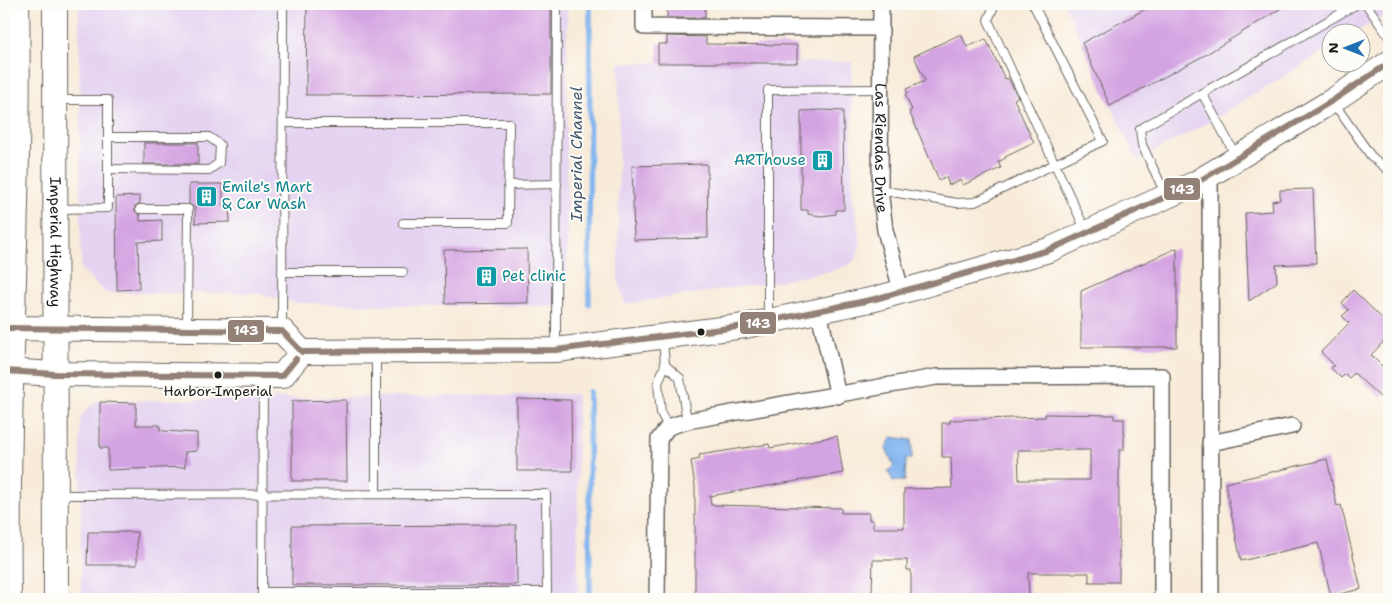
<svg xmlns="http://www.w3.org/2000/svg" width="1393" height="603" viewBox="0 0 1393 603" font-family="'Shantell Sans',sans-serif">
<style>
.built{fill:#e4d3f1}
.water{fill:#83b5ef;stroke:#506886}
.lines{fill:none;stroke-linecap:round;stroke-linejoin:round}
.stream{stroke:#83b5ef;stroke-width:5.5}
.building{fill:#d4a3e2;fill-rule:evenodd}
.service-casing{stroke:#69645e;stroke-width:10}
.minor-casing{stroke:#69645e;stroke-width:18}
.primary-casing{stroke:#69645e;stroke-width:26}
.service{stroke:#fff;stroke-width:8}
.minor{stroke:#fff;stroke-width:15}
.primary{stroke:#fff;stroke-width:24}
.bus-1-casing{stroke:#fdfcf7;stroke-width:10}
.bus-1{stroke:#938177;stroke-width:6}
.bus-dot{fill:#1c1c1c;stroke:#fdfcf7;stroke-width:2}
.labels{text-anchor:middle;stroke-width:4;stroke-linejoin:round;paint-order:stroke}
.bus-label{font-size:14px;fill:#1c1c1c;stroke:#fdfcf7}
.street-label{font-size:15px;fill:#1c1c1c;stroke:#fdfcf7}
.culture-label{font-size:15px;fill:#0d838f;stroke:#fdfcf7;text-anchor:start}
.water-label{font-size:16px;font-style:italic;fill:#455970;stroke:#fdfcf7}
.line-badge{stroke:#fdfcf7;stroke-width:2}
.badge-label{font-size:14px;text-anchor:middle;font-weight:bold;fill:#fff}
</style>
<rect width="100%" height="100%" fill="#fdfcf7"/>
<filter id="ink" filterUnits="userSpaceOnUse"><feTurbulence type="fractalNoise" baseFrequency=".02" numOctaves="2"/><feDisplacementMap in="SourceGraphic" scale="10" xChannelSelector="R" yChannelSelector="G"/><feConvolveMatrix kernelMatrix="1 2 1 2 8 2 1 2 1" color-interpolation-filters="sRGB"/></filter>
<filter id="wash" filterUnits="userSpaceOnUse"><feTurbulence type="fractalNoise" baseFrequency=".0096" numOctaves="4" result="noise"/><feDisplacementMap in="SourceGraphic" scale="20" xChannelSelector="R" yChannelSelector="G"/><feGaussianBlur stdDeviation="1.12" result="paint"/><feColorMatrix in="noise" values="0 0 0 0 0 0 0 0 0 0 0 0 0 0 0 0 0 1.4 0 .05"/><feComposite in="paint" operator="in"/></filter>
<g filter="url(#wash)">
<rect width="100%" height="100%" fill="#f8ebd9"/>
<!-- built -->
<g class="built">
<path d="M79 4H567V306H428L296 303 255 293H106L81 269Z"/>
<path d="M1064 4H1389V13L1356 32H1330V48L1216 118 1137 161Z"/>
<path d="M852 62V193L861 243 856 259 847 266 830 271 780 281 625 304 618 278 619 63Z"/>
<path d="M577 394 578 599H81L80 420 84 412 97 401Z"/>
</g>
<!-- water -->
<path class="water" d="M892 437 912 440V459H906L905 481H893L888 471 894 466 886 448Z"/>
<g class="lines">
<!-- stream -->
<g class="stream">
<path d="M589 304 590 4"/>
<path d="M589 392 590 599"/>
</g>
</g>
<g id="blocks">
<!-- building -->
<g class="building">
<path d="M307 4H551V94L306 95Z"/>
<rect x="667" y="4" width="38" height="14"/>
<path d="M1155 4H1288L1205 55 1110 106 1082 43Z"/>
<path d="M961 34 967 47 986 39 1005 79 1008 78 1018 97 1014 99 1034 143 1005 157 1006 158 998 162 1001 168 963 185 961 180 949 185 946 177 939 180 909 111 912 110 905 95 908 93 906 89 925 81 914 56Z"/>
<path d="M667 36 706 37V44L797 45V63H658V44H667Z"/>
<path d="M822 110 843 111 844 210H836V214L822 216 808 214V210H801V111Z"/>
<rect x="144" y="143" width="54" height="21"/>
<path d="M707 164 708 238 634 240 632 166Z"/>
<path d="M189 184H223V207H229L230 222 195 223V208L189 204Z"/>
<path d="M1313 189 1316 263 1276 265 1277 282 1249 301 1245 213 1273 211 1272 201 1280 200V190Z"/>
<path d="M140 196V203L135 206V211L140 215V221L162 220V241L138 242 139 289 117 290 116 197Z"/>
<path d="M1177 248V347H1081V291Z"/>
<path d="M527 249 528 303 445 304 444 250Z"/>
<path d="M1353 290 1389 325V336L1371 355 1389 373V389L1381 398 1354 373 1349 378 1345 374 1341 378 1331 368 1334 365 1321 352 1349 323 1342 316 1349 310 1342 303Z"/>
<path d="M517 399 571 400 572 471H517Z"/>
<path d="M346 400 347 481H292V401Z"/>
<path d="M100 402 136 403V425H160V430L164 431 197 433V451L185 452V467L108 470V448H100Z"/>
<path d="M1045 414 1114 415V419H1124V450H1119V582H1089V573H1028L1029 599H911V570H907V560H873L872 592H869L868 599H695V486L691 461 700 459 699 455 769 444 770 448 837 436 843 473 710 496 711 505 841 508V513H869V520H873V528H904V489L952 488 951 457H942V423H950V420L1045 417ZM1018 450H1090V480H1019Z"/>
<path d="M1327 459 1337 506 1341 505 1361 589 1331 596 1318 543 1241 561 1225 483Z"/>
<path d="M516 525 517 585H292V526Z"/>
<path d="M88 532H137V565H87Z"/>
</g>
</g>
</g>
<g filter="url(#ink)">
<use href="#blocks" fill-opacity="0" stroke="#69645e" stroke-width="1"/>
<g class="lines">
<defs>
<g id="service">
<path d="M995 4 988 20 1085 229"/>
<path d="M1366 4 1389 37"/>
<path d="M1202 93 1236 156"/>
<path d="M1333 102 1371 156 1389 171"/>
<path d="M283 123H509L508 223H403"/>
<path d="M108 137H209L220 145 219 163 209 170 108 169"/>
<path d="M508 185 557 184"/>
<path d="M880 190 957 203 975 202 1103 141 1033 4"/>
<path d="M1165 193 1142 145 1140 129 1357 4"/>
<path d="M58 209 108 208V100H58"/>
<path d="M140 209H188L187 326"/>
<path d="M283 272H403"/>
<path d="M768 318V90L881 89"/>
<path d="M282 329 283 4"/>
<path d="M663 340 665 365 658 383 661 413 668 427"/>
<path d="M556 348 557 4"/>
<path d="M376 354V494"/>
<path d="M665 365 680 378 687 421"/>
<path d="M58 495 546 494 547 592H262"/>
<path d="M262 599 263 379"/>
</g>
<g id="minor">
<path d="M644 4V27L881 28"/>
<path id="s1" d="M881 4 880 190 885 230 901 290"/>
<path d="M1210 174 1211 599"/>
<path d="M819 312 838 396"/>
<path d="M1210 443 1292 426"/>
<path d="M657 599 659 439 668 427 687 421 936 377 1162 376V599"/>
</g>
<g id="primary">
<path id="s2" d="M55 4 56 599"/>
<path d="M4 328 282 331 302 352 556 350 745 326 875 299 1049 250 1196 183 1332 101 1389 63"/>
<path d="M4 371 56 374 282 376 302 352"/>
<path d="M9 599C6 401 21 202 17 4"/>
</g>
</defs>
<!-- service casing -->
<use href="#service" class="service-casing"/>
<!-- minor casing -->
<use href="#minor" class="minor-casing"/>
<!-- primary casing -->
<use href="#primary" class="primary-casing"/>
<!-- service -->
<use href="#service" class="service"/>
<!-- minor -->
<use href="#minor" class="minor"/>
<!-- primary -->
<use href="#primary" class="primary"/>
<defs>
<g id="bus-1">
<path d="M4 328 282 331 302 352 556 350 745 326 875 299 1049 250 1196 183 1332 101 1389 63"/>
<path d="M4 371 56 374 282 376 296 359"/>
</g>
</defs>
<!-- bus-1 casing -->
<use href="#bus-1" class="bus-1-casing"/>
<!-- bus-1 -->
<use href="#bus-1" class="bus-1"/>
</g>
</g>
<!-- icons -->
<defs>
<symbol id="building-square" viewBox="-11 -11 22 22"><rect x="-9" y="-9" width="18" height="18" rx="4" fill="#0f9aa8" stroke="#fdfcf7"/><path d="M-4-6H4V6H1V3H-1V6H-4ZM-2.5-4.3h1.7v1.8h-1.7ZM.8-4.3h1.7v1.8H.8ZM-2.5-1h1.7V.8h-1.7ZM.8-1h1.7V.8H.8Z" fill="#fff"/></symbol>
</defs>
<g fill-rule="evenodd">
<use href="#building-square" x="810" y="148" width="25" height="25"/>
<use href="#building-square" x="194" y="184" width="25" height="25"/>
<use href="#building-square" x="474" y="264" width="25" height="25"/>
</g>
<!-- markers -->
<g class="bus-dot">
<circle cx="701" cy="332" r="4.5"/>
<circle cx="218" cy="375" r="4.5"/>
</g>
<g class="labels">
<!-- bus labels -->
<g class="bus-label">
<text x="218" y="396">Harbor-Imperial</text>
</g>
<!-- street labels -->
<g class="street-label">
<text dy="5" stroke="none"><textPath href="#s1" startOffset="144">Las Riendas Drive</textPath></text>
<text dy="5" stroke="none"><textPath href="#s2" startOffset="238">Imperial Highway</textPath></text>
</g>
<!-- culture labels -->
<g class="culture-label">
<text x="806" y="165" text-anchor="end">ARThouse</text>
<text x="222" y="192">Emile's Mart<tspan x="222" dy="17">&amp; Car Wash</tspan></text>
<text x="502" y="281">Pet clinic</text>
</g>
<!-- water labels -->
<g class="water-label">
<text transform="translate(576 154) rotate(-90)" y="6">Imperial Channel</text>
</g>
</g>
<g class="line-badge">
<rect x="1163" y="177" width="38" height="24" rx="5" fill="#938177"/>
<rect x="739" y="311" width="38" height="24" rx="5" fill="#938177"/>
<rect x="227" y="319" width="38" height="24" rx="5" fill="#938177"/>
</g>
<g class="badge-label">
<text x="1182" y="194">143</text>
<text x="758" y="328">143</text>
<text x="246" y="335">143</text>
</g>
<!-- margin -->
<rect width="1393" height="603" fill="none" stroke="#fdfcf7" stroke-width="20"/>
<!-- north arrow -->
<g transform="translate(1346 48) rotate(270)"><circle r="24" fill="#fdfcf7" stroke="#a3a29f"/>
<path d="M0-4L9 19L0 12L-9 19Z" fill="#1f6fb2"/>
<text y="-8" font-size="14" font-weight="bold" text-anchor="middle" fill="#1c1c1c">N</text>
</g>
</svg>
